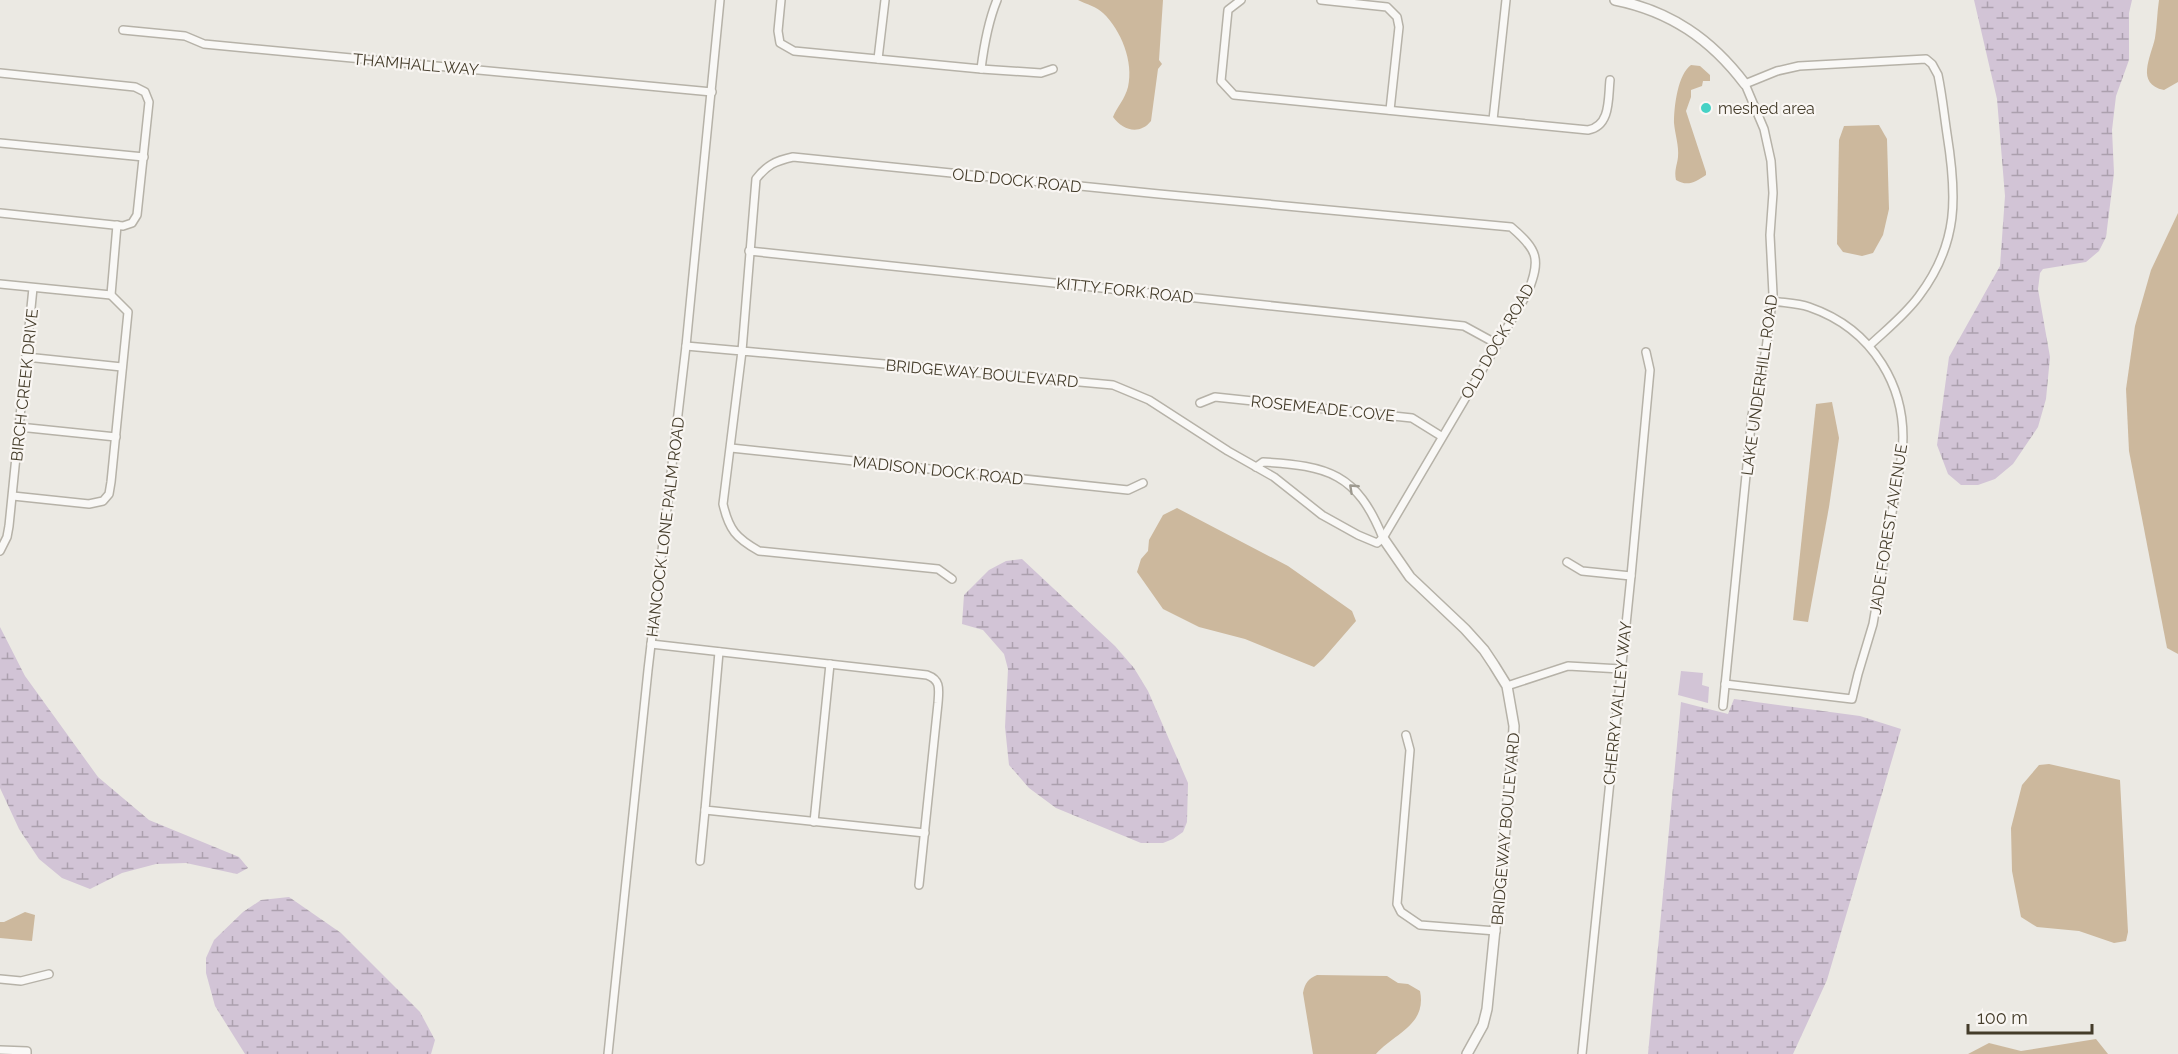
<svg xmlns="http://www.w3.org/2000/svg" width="2178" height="1054" viewBox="0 0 2178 1054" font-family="Raleway,sans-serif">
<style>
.green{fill:#d2c4d6}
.wetland{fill:url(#wetland-marsh)}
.water{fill:#ccb89d}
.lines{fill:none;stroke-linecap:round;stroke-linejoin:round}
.minor-casing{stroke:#b6b2a8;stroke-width:10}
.tertiary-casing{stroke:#b6b2a8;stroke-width:12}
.minor{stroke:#f9f8f6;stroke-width:7}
.tertiary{stroke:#f9f8f6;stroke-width:9}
.oneway{stroke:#9e9a90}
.poi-dot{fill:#46d2c5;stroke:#f9f6f3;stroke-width:2}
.labels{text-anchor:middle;stroke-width:4.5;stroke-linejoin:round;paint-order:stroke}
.street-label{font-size:16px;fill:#443c2a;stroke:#f9f6f3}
.poi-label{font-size:16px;fill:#443c2a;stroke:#f9f6f3;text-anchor:start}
</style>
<defs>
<pattern id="wetland-marsh" width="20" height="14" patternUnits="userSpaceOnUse" patternTransform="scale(1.5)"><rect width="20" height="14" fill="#d2c4d6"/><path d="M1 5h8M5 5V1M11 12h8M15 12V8" fill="none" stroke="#aca0ae"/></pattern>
</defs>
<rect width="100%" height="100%" fill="#ebe9e3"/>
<!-- green -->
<path class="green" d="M1681 671 1703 673 1702 685 1709 687 1708 703 1678 695Z"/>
<!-- wetland -->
<g class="wetland">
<path d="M1974 0H2132L2129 13V60L2116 96 2112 130 2114 173 2106 237 2099 251 2086 262 2043 269 2040 273 2038 289 2050 357 2046 399 2038 427 2013 464 1995 479 1978 485H1961L1948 474 1937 445 1949 357 2000 266 2005 196 1997 99Z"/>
<path d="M1022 559 1115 646 1134 668 1148 691 1188 783 1187 822 1183 832 1173 839 1163 843H1141L1056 808 1029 788 1009 765 1005 727 1008 669 1004 654 983 630 962 624 964 595 989 570 1006 561Z"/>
<path d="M0 627 25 676 98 777 149 820 239 857 248 868 237 874 186 863 156 864 122 873 90 889 62 878 39 859 19 829 0 788Z"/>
<path d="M1734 699 1860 716 1901 729 1827 980 1793 1054H1648L1681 702 1728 714Z"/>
<path d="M289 897 341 933 420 1012 435 1040 431 1054H245L215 1006 206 973V958L214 940 243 912 261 900Z"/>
</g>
<!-- water -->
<g class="water">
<path d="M1078 0H1163L1159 60 1162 64 1158 69 1151 121C1140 135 1123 131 1113 117 1117 107 1125 99 1128 87 1134 62 1121 30 1103 13 1097 7 1086 4 1078 0Z"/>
<path d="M2159 0H2178V82L2164 90C2135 84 2151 57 2155 38 2157 26 2157 13 2159 0Z"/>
<path d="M1691 65 1700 66 1710 75V81H1703L1702 86 1691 90V97L1686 111 1706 172V175C1695 182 1688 187 1676 180 1674 170 1677 166 1678 157 1679 146 1675 134 1674 123 1674 106 1678 74 1691 65Z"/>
<path d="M1879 125 1887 139 1889 209 1883 235 1873 253 1862 256 1843 252 1837 244 1839 140 1844 126Z"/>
<path d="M2178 213V654L2167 648 2129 451 2126 389 2135 326 2151 270Z"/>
<path d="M1832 402 1839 438 1829 507 1808 622 1793 620 1816 404Z"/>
<path d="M1177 508 1288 566 1352 611 1356 621 1323 659 1314 667 1245 639 1199 627 1163 609 1137 572 1141 559 1148 551 1149 540 1163 515Z"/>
<path d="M2049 764 2120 780 2128 932 2126 941 2114 943 2079 931 2037 927 2021 917 2012 871 2011 828 2022 785 2039 765Z"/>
<path d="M25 912 35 915 32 941 0 938V922H4Z"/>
<path d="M1317 975 1387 976 1398 983 1408 984 1420 991C1427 1025 1395 1033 1376 1054H1313L1303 993C1305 983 1308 979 1317 975Z"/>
<path d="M2096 1039 2108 1054H1968L1989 1043 2021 1051Z"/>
</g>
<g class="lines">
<defs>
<g id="minor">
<path d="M781 0 778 31 780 43 794 51 981 69 1041 73 1053 69"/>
<path d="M1241 0 1228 10 1221 81 1234 95 1588 130C1611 126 1608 98 1610 80"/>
<path d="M1321 0 1387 7 1397 17 1399 27 1390 110"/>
<path d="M123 30 185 36 204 44 712 92"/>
<path d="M878 59 885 0"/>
<path d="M981 69C984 45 988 22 997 0"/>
<path d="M0 73 135 87 145 92 149 102 137 215 132 223 123 226 0 213"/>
<path d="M1493 120 1506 0"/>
<path d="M0 143 144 157"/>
<path d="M749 251 1464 326 1497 344"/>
<path d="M0 284 111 295"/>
<path d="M686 346 742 351 1113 385 1149 400 1228 451 1274 477 1322 515 1358 535 1377 543 1383 538 1528 292C1541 259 1538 250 1511 227L1159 194 793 157C775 161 767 165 756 179L742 351 723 504C729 530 736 538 759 551L938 569 952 579"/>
<path d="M26 357 122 367"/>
<path d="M1200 403 1215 397 1412 418 1441 436"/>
<path d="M19 427 116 437"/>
<path d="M731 448 1128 490 1143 483"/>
<path d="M1256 467 1263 462C1328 466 1357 473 1383 538"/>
<path d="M13 496 89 504 103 501 109 494 111 482 128 312 111 295 117 225"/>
<path d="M0 551 7 537 9 526 33 288"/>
<path d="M1567 562 1582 571 1631 576"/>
<path d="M651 644 927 675C941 680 939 689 938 703L919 885"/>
<path d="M719 652 705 810 925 833"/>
<path d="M1725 684 1852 699 1858 674 1873 624 1902 454C1909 388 1873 329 1809 307 1797 303 1784 303 1772 301"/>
<path d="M1507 686 1568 666 1621 669"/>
<path d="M1723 706 1752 415 1766 349 1773 294 1770 235 1773 193 1771 161 1764 129 1745 84 1777 71 1799 66 1926 59 1932 64 1938 75C1942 94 1944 114 1947 134 1957 196 1959 243 1919 296 1905 315 1886 330 1870 345"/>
<path d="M1406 735 1410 750 1397 904 1401 912 1420 925 1496 931"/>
<path d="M814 822 830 664"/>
<path d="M700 861 705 810"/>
<path d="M0 979 21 981 49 974"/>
<path d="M0 1050 27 1051V1054"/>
<path d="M608 1054 648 670 686 346 720 0"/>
<path d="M1582 1054 1631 576 1650 370 1646 352"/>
</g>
<g id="tertiary">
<path d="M1615 0C1670 11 1711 39 1745 84"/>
<path d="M1383 538 1410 577 1465 629 1484 650 1494 665 1507 686 1514 726 1513 749 1487 1009 1483 1025 1467 1054"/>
</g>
</defs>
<!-- minor casing -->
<use href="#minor" class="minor-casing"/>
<!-- tertiary casing -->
<use href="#tertiary" class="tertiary-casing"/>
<!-- minor -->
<use href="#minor" class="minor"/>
<!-- tertiary -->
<use href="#tertiary" class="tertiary"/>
</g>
<!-- one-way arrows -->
<defs><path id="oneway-chevron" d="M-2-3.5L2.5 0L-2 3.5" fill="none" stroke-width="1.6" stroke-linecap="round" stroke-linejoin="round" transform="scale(1.5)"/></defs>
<use class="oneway" href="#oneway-chevron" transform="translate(1353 488) rotate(-137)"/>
<!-- markers -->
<circle class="poi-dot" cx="1706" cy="108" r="6"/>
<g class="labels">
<!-- street labels -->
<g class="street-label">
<text transform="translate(416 64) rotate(5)" y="6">THAMHALL WAY</text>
<text transform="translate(1017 180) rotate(6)" y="6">OLD DOCK ROAD</text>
<text transform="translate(1125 290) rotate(6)" y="6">KITTY FORK ROAD</text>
<text transform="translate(1497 341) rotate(-60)" y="6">OLD DOCK ROAD</text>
<text transform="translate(982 373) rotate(5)" y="6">BRIDGEWAY BOULEVARD</text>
<text transform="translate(24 385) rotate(-84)" y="6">BIRCH CREEK DRIVE</text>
<text transform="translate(1759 385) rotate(-82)" y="6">LAKE UNDERHILL ROAD</text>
<text transform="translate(1323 408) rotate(6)" y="6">ROSEMEADE COVE</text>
<text transform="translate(938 470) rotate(6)" y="6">MADISON DOCK ROAD</text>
<text transform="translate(665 527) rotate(-83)" y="6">HANCOCK LONE PALM ROAD</text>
<text transform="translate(1888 529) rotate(-81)" y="6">JADE FOREST AVENUE</text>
<text transform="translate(1617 703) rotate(-84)" y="6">CHERRY VALLEY WAY</text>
<text transform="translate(1505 829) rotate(-85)" y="6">BRIDGEWAY BOULEVARD</text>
</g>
<!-- poi labels -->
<g class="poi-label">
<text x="1718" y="114">meshed area</text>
</g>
</g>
<!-- scale -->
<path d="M1968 1024v9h124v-9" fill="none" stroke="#443c2a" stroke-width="3"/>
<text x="1977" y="1024" font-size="18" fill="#443c2a" stroke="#f9f6f3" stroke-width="4.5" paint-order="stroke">100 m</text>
</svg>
